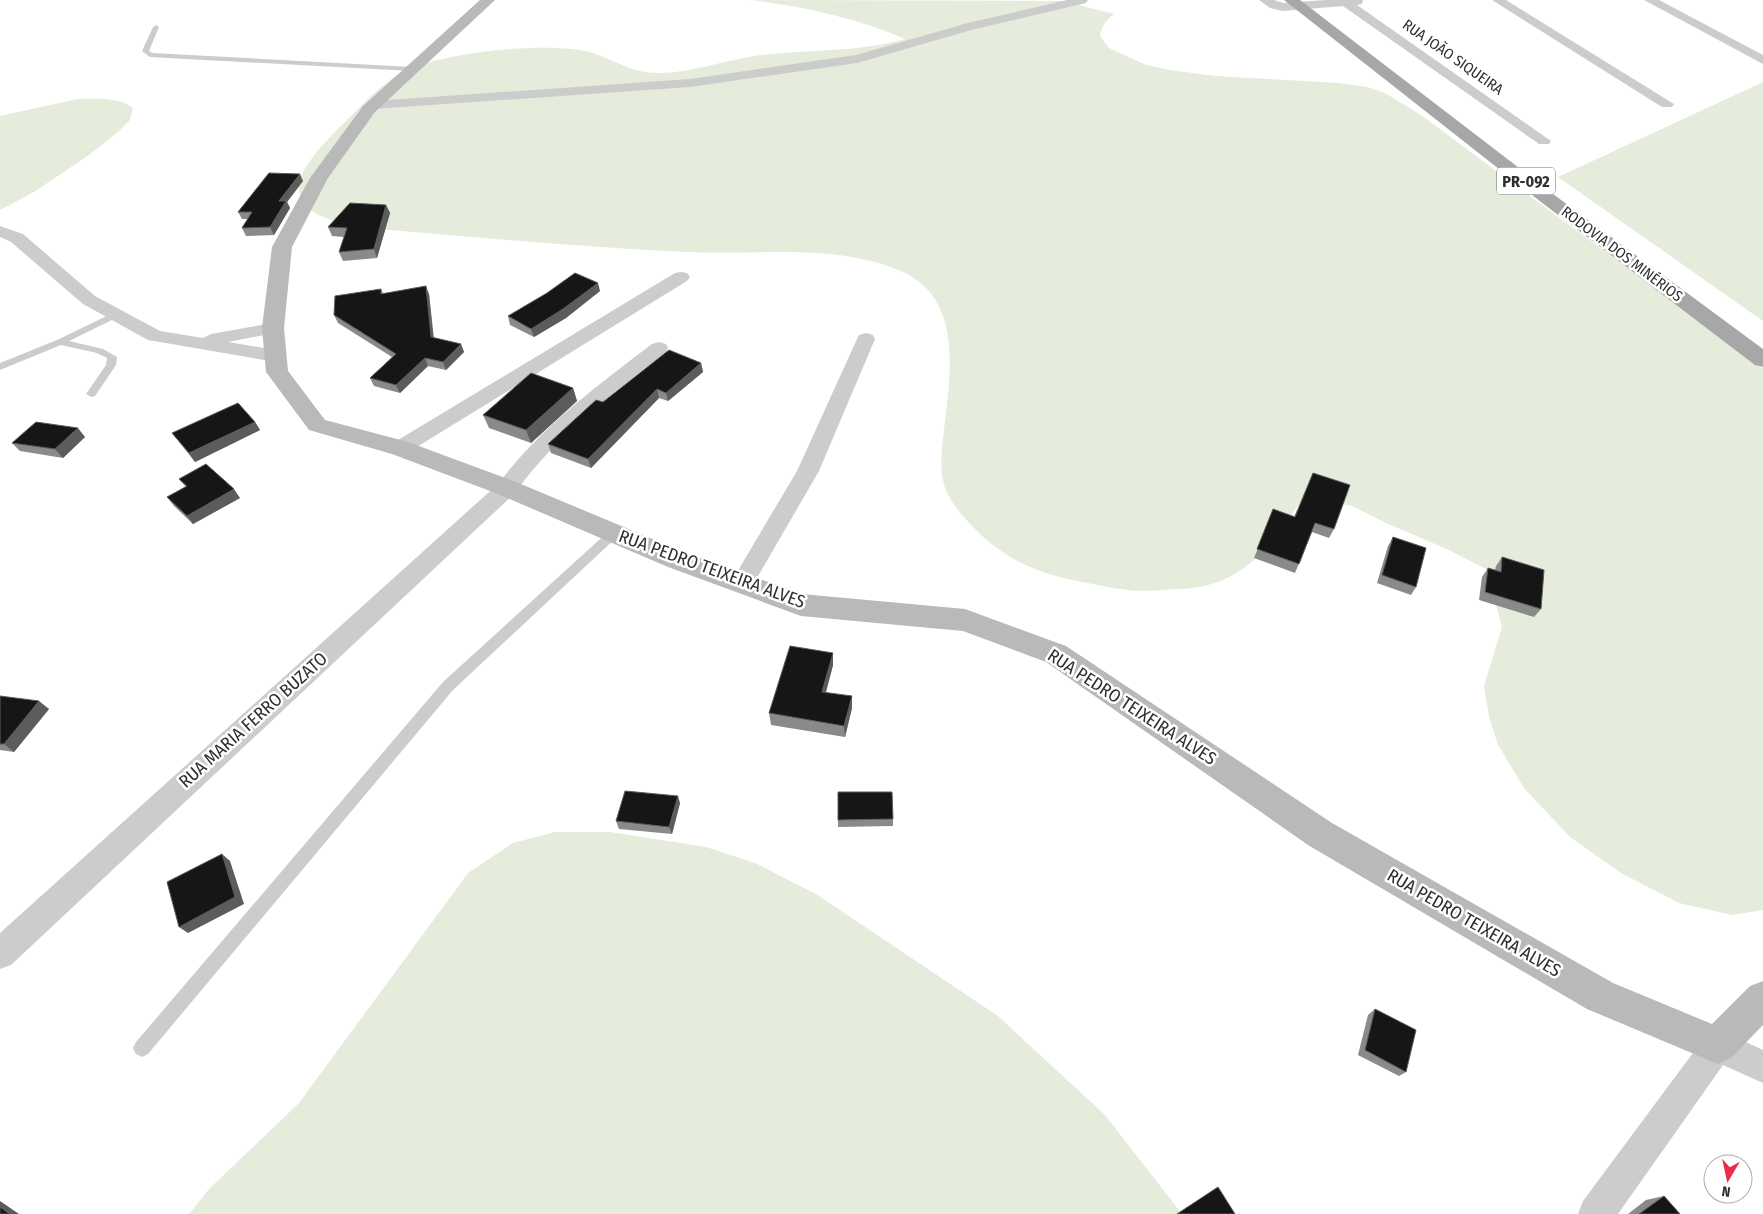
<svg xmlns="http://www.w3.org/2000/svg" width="1763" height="1214" viewBox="0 0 1763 1214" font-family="'Fira Sans Condensed',sans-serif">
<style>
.green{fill:#e6ecdc}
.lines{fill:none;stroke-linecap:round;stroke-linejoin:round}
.lane{fill:#ccc;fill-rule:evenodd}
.street{fill:#ccc;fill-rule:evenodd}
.secondary{fill:#b9b9b9;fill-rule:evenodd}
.primary{fill:#a7a7a7;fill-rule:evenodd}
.wall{fill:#8a8a8a}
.shaded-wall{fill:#5c5c5c}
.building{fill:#161616;stroke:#5c5c5c}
.labels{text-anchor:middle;stroke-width:5;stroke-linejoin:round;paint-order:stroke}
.far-street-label{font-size:15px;fill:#2f2f2f;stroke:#fff}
.shield{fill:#fff;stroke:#6d6d6d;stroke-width:1}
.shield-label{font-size:16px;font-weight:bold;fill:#2f2f2f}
.street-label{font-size:18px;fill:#2f2f2f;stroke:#fff}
</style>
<rect width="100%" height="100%" fill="#fff"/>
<!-- green -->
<g class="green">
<path d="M750 0 1063 1 1114 14C1106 20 1101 27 1100 36L1109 48 1146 65 1170 70 1216 76 1339 83 1367 87 1385 93 1421 115 1763 369V910L1732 915 1679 903 1621 873 1570 837 1524 788 1498 745 1489 717 1484 686 1502 627 1486 569 1449 550 1386 523 1352 506 1303 498C1270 547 1242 588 1177 589 1161 590 1144 592 1128 590 1117 589 1104 586 1093 584 1042 575 1007 563 970 524 960 513 948 499 944 484 939 466 942 448 944 430 950 376 964 300 903 272 835 242 759 256 687 252 580 247 473 237 367 228 342 222 304 220 299 190 296 171 326 141 339 128 360 108 379 84 405 71 444 52 543 42 585 51 615 58 628 74 661 73 693 72 723 61 754 56 805 49 856 53 905 39 857 18 801 6 750 0Z"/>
<path d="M1763 82V321L1558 177Z"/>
<path d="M78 99C95 99 120 97 133 108L130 120 118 132 89 155 34 192 0 210V116Z"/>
<path d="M555 832H610L706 847 755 863 816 894 998 1016 1105 1115 1182 1214H189L209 1189 299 1103 468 873 513 843Z"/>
</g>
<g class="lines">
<!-- lane -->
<g class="lane">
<path d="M156 25 159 27 149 51 152 53 412 67 415 69 412 71 150 57 142 51 153 27Z"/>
<path d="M115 312 120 315 118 317 69 341 103 349 117 357 116 365 95 396 91 397 86 394 106 365 107 358 97 353 61 345 0 370V363L57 340Z"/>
<path d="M614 529 618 530 620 533 618 536 453 690 148 1054 142 1057 136 1054 133 1048 136 1042 443 682 610 530Z"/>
</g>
<!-- street -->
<g class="street">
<path d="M1067 0H1088L1086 3 975 29 857 63 690 87 373 109 366 105 373 101 690 79 856 55 968 23Z"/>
<path d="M1259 0H1274L1283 3 1326 0H1363L1362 4 1357 5 1551 141 1549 144H1539L1343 6 1283 11 1270 8Z"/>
<path d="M1492 0H1506L1674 104 1672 107H1662Z"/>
<path d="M1644 0H1659L1763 55V64Z"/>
<path d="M0 226 23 234 95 296 160 331 203 338 211 334 273 323 279 324 282 328 279 332 228 342 276 350 283 352 285 356 283 360 276 362 148 340 83 304 11 242 0 237Z"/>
<path d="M681 272 687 273 690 277 687 281 407 453 400 455 393 453 390 448 393 443 675 273Z"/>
<path d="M866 333 873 335 875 339 819 471 750 590 742 593 734 590 730 584 797 471 857 339 859 335Z"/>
<path d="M659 342 666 344 668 348 666 352C610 395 556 436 515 493L11 965 0 969V933L499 483C542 426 597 386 652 344Z"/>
<path d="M1718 1029 1763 1050V1083L1723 1065 1618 1214H1578L1583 1201 1707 1034Z"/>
</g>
<!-- secondary -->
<path class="secondary" d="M480 0H495L375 112 328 178 292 247 284 328 288 371 325 420 408 442 516 482 686 553 802 594 965 609 1066 646 1332 823 1613 983 1712 1024 1750 986 1763 981V1025L1731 1058 1718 1064 1587 1009 1308 845 1046 662 963 631 801 616 668 567 498 494 392 454 309 430 266 372 262 328 272 247 310 178 363 106Z"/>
<!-- primary -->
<path class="primary" d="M1284 0H1300L1553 194 1763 349V367L1755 365 1541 202Z"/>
</g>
<!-- wall -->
<g class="wall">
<path d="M303 181 287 202 290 208 274 235 246 236 242 228 248 219H242L238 212Z"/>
<path d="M386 205 390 213 377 258 343 261 339 252 344 237 332 236 328 227Z"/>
<path d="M381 289 383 293 429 294 434 338 461 344 464 352 446 370 428 366 400 393 374 386 370 378 392 357 338 323 334 315Z"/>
<path d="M600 291 566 318 534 337 510 325 508 316Z"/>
<path d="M701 363 703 372 668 401 659 398 591 468 551 453 548 444Z"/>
<path d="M573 388 577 401 531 443 489 428 483 415Z"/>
<path d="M255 422 260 430 195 462 172 433Z"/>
<path d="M85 437 63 458 20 451 12 443Z"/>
<path d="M1313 473 1334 529 1329 538 1312 532 1295 573 1254 558 1270 518 1294 517Z"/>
<path d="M179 479 240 498 193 524 174 506 167 497 186 487Z"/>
<path d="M1393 537 1416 587 1411 595 1377 583 1388 546Z"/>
<path d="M1502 557 1541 609 1534 617 1479 600 1482 577 1488 568 1495 570 1496 566Z"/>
<path d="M833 653V665L826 692 852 708 845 737 771 725 769 713Z"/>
<path d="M0 696 49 709 14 752 0 750Z"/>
<path d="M680 803 672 834 619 829 616 821Z"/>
<path d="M893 819V826L838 827V820Z"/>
<path d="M1375 1009 1406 1072 1399 1076 1358 1055 1368 1015Z"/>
<path d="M1664 1196 1680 1214H1628L1646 1200Z"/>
</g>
<!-- shaded-wall -->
<g class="shaded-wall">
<path d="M300 174 303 181 287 202 290 208 274 235 270 227 279 201Z"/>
<path d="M386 205 390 213 377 258 374 249Z"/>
<path d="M598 283 600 291 566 318 534 337 531 329Z"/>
<path d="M426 286 429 294 434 345 431 337Z"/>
<path d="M461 344 464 352 446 370 443 362Z"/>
<path d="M425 358 428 366 400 393 396 385Z"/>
<path d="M701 363 703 372 668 401 666 393Z"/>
<path d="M573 388 577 401 531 443 526 430Z"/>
<path d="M657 389 659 398 591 468 588 459Z"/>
<path d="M255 422 260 430 195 462 189 453Z"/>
<path d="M78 428 85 437 63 458 55 449Z"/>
<path d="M234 489 240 498 193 524 187 516Z"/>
<path d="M833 653V665L823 703 822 692Z"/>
<path d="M852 696V708L845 737 844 726Z"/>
<path d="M39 701 49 709 14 752 4 744Z"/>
<path d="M678 796 680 803 672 834 669 827Z"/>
<path d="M222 854 230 861 244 904 188 933 179 927Z"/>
<path d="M0 1201 19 1214H10L0 1207Z"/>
</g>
<!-- building -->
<g class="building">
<path d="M269 173 300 174 279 201H286L270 227 242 228 252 212H238Z"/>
<path d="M350 203 386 205 374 249 339 252 347 228 328 227Z"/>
<path d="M575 273 598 283 563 309 531 329 508 316 547 293Z"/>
<path d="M426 286 431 337 461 344 443 362 425 358 396 385 370 378 396 354 334 315 335 296 381 289V294Z"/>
<path d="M669 350 701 363 666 393 657 389 588 459 548 444 596 400 603 402Z"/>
<path d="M531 373 573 388 526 430 483 415Z"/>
<path d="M238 403 255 422 189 453 172 433Z"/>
<path d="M36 422 78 428 55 449 12 443Z"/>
<path d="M206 464 234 489 187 516 167 497 187 486 179 479Z"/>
<path d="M1313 473 1350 485 1334 529 1315 523 1299 564 1257 549 1273 509 1295 517Z"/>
<path d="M1393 537 1426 548 1416 587 1382 575Z"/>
<path d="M1502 557 1544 570 1541 609 1485 592 1488 568 1501 572Z"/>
<path d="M790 646 833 653 822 692 852 696 844 726 769 713Z"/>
<path d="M0 696 39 701 4 744H0Z"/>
<path d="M625 791 678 796 669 827 616 821Z"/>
<path d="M838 792H892L893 819 838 820Z"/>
<path d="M222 854 235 897 179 927 167 882Z"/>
<path d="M1375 1009 1416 1030 1406 1072 1365 1050Z"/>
<path d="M1218 1187 1235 1214H1177Z"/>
<path d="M1664 1196 1680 1214H1639Z"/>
<path d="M0 1207 10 1214H0Z"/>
</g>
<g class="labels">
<!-- far-street labels -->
<g class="far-street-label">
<text transform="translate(1453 57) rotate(35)" y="5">RUA JOÃO SIQUEIRA</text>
<text transform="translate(1622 254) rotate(37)" y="5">RODOVIA DOS MINÉRIOS</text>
</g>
<!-- shield labels -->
<rect class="shield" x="1497" y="167.5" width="58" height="27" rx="4"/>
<g class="shield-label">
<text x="1526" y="187">PR-092</text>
</g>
<!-- street labels -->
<g class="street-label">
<text transform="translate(712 569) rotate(20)" y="6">RUA PEDRO TEIXEIRA ALVES</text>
<text transform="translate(1132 707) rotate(33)" y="6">RUA PEDRO TEIXEIRA ALVES</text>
<text transform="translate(253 720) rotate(-42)" y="6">RUA MARIA FERRO BUZATO</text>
<text transform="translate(1474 923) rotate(30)" y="6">RUA PEDRO TEIXEIRA ALVES</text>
</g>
</g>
<!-- north arrow -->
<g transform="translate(1728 1179) rotate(189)"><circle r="24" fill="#ffffff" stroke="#acacac"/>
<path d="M0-4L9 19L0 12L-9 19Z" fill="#e82e4a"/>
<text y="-8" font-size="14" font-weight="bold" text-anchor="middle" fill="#2f2f2f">N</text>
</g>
</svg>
